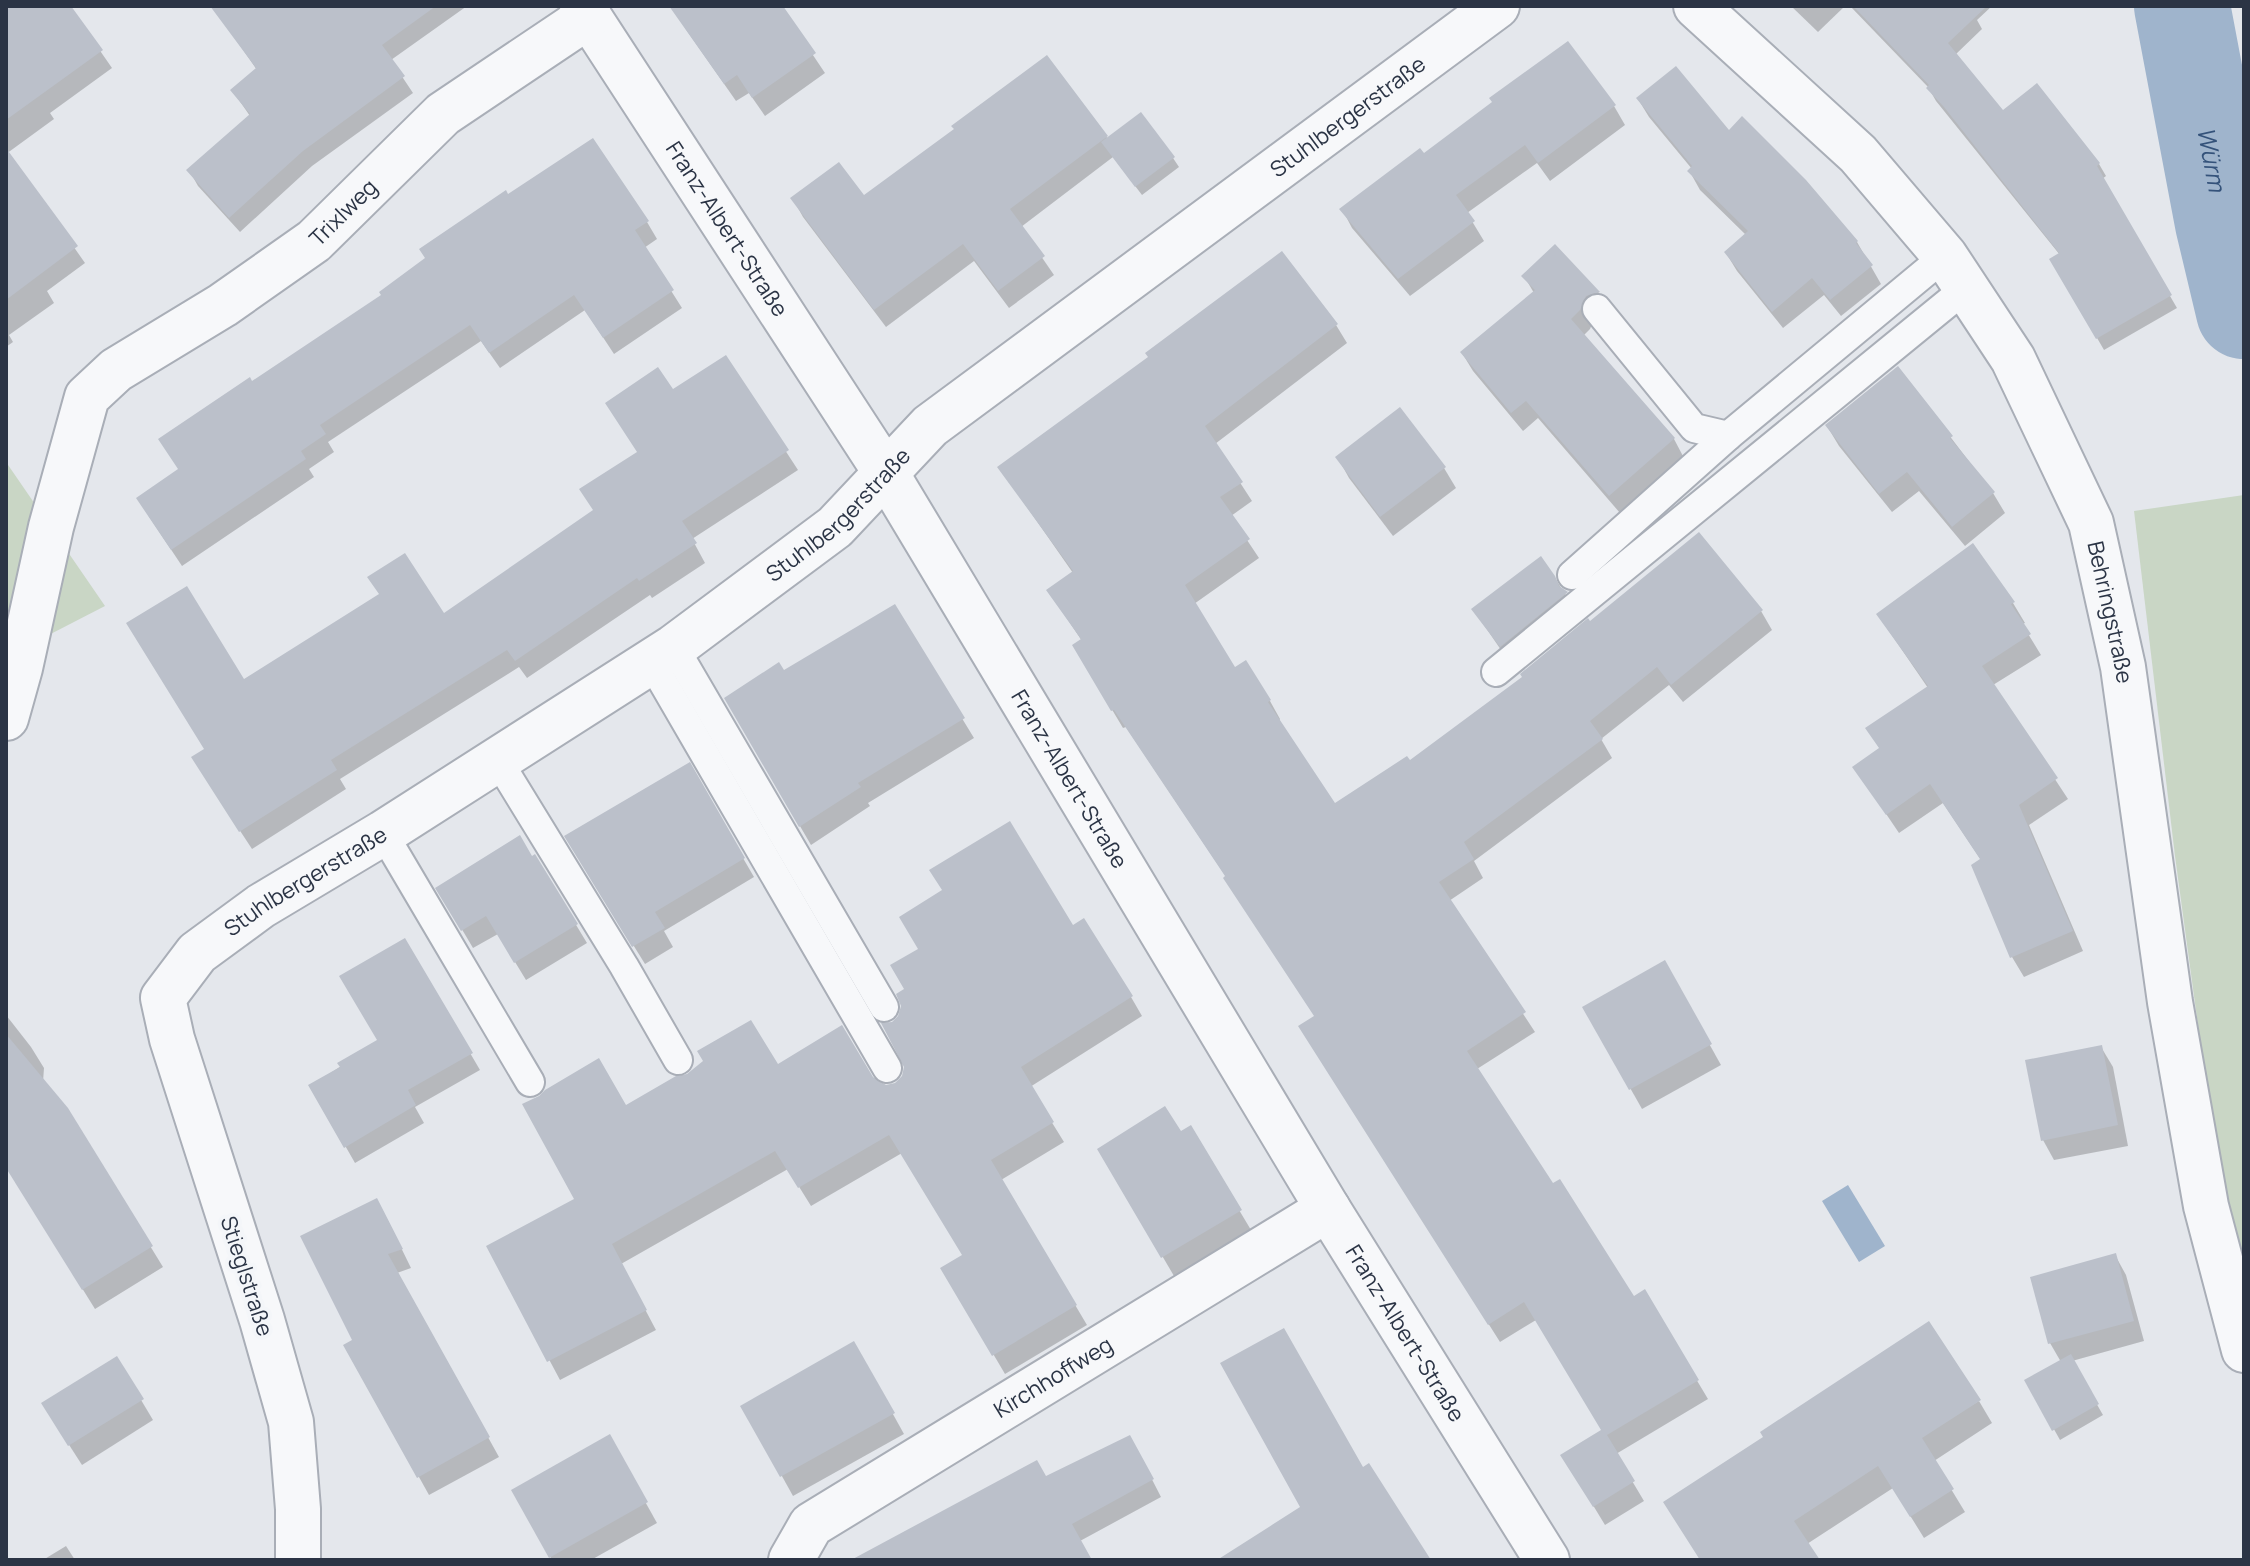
<svg xmlns="http://www.w3.org/2000/svg" width="2250" height="1566" viewBox="0 0 2250 1566" font-family="Manrope,sans-serif">
<style>
.green{fill:#c9d6c5}
.water{fill:#9fb4cc}
.shadow{fill:#0003}
.lines{fill:none;stroke-linecap:round;stroke-linejoin:round}
.river{stroke:#9fb4cc;stroke-width:96}
.building{fill:#bbc0ca}
.service-casing{stroke:#a9aeb7;stroke-width:32}
.minor-casing{stroke:#a9aeb7;stroke-width:48}
.service{stroke:#f7f8fa;stroke-width:28}
.minor{stroke:#f7f8fa;stroke-width:44}
.labels{text-anchor:middle;stroke-width:8;stroke-linejoin:round;paint-order:stroke}
.street-label{font-size:22px;fill:#2b3445;stroke:#f4f6f9}
.water-label{font-size:24px;font-style:italic;fill:#34527a;stroke:#f4f6f9}
</style>
<rect width="100%" height="100%" fill="#e4e7ec"/>
<!-- green -->
<g class="green">
<path d="M6 462 105 606 6 657Z"/>
<path d="M2244 495V1281L2228 1246 2175 856 2134 511Z"/>
</g>
<!-- water -->
<path class="water" d="M1848 1185 1885 1246 1859 1262 1822 1201Z"/>
<!-- shadow -->
<g class="shadow">
<path d="M69 6 112 68 50 113 54 119 6 154V7Z"/>
<path d="M229 6H467L391 60 413 93 312 166 240 232 198 186 189 170 250 116 232 90 257 70 218 14Z"/>
<path d="M679 6H780L825 73 765 116 749 93 736 101 685 28Z"/>
<path d="M1791 6H1845L1818 32Z"/>
<path d="M1850 6H1992L1977 20 1982 29 1955 55 2003 112 2099 164 2106 176 2102 179 2177 308 2104 350 2052 260 2060 255 1936 101 1928 87Z"/>
<path d="M1046 57 1108 139 1173 158 1179 167 1142 195 1113 157 1021 227 1054 275 1009 308 974 261 886 327 803 217 793 199 863 197 956 130Z"/>
<path d="M1638 99 1729 133 1857 242 1881 284 1841 316 1824 295 1783 328 1737 271 1726 253 1746 235 1700 190 1690 172 1692 169 1649 117Z"/>
<path d="M1494 102 1614 106 1625 125 1550 181 1537 163 1467 213 1484 241 1410 296 1352 228 1342 209 1424 155Z"/>
<path d="M508 197 647 222 657 239 644 248 682 308 614 354 585 310 500 368 481 341 328 442 334 452 309 469 314 477 182 566 148 515 179 470 252 383 384 296Z"/>
<path d="M43 203 85 263 47 291 54 303 9 335 13 342 6 347V231Z"/>
<path d="M1555 247 1599 293 1609 311 1596 315 1590 329 1583 336 1674 439 1684 458 1620 513 1538 418 1523 431 1473 371 1462 353 1534 293 1524 276Z"/>
<path d="M1336 325 1347 343 1215 444 1252 501 1231 516 1259 558 1194 604 1234 670 1270 701 1280 719 1279 721 1335 806 1409 763 1761 611 1772 630 1683 702 1669 685 1601 739 1612 758 1474 861 1483 878 1449 901 1535 1032 1477 1069 1553 1186 1633 1298 1644 1292 1708 1399 1616 1454 1644 1501 1605 1525 1574 1474 1603 1430 1536 1320 1500 1342 1312 1045 1316 1017 1227 878 1126 727 1123 728 1074 646 1082 641 1048 590 1073 573 999 467Z"/>
<path d="M725 358 798 470 692 539 705 563 652 598 650 595 527 678 519 667 340 779 346 789 252 849 204 776 206 750 243 682 443 616 595 512 638 453 673 392Z"/>
<path d="M1898 368 1993 493 2005 513 1965 546 1919 491 1892 512 1839 446 1827 426Z"/>
<path d="M1338 458 1444 468 1456 488 1393 536 1349 478Z"/>
<path d="M1972 546 2013 603 2025 623 2022 624 2041 655 1993 685 2068 799 2029 825 2083 951 2024 977 2012 957 1973 866 1981 860 1943 803 1899 833 1855 768 1880 749 1868 729 1928 688 1878 615Z"/>
<path d="M1554 577 1577 612 1512 666 1473 609Z"/>
<path d="M894 607 974 738 868 803 870 806 811 845 726 699 784 672Z"/>
<path d="M689 765 754 877 664 931 673 947 645 964 578 856Z"/>
<path d="M535 857 587 943 526 980 498 934 473 948 438 889Z"/>
<path d="M1072 927 1131 997 1142 1016 1030 1087 1064 1142 1001 1180 1087 1325 1005 1374 943 1269 964 1256 902 1153 811 1206 788 1169 621 1264 656 1330 560 1380 489 1247 577 1200 626 1108 777 1066 871 1079 886 1087 897 1084 904 1077 906 1067 893 1024Z"/>
<path d="M404 940 480 1070 415 1107 424 1123 355 1163 311 1086 379 1041Z"/>
<path d="M1664 963 1721 1065 1642 1109 1585 1008Z"/>
<path d="M6 1015 31 1047 44 1068 43 1082 66 1109 163 1267 95 1309 6 1166Z"/>
<path d="M2101 1047 2113 1067 2128 1146 2054 1160 2043 1140Z"/>
<path d="M1190 1128 1251 1230 1174 1276 1100 1150 1180 1134Z"/>
<path d="M387 1219 411 1268 397 1273 499 1457 429 1495 346 1346 355 1341Z"/>
<path d="M2115 1255 2126 1275 2144 1341 2072 1361 2103 1415 2060 1440 2027 1381 2061 1362 2050 1343Z"/>
<path d="M854 1344 904 1434 793 1496 743 1406Z"/>
<path d="M116 1358 153 1420 82 1465 55 1423Z"/>
<path d="M1979 1401 1992 1423 1934 1461 1965 1512 1924 1538 1893 1488 1807 1544 1818 1560H1701Z"/>
<path d="M609 1437 657 1523 591 1560H552L513 1491Z"/>
<path d="M1139 1454 1161 1497 1080 1541 1090 1560H855L1046 1479Z"/>
<path d="M66 1546 75 1560H43Z"/>
</g>
<g class="lines">
<!-- river -->
<path class="river" id="s1" d="M2182 6 2223 223 2244 311"/>
</g>
<!-- building -->
<g class="building">
<path d="M6 6H71L103 50 6 120Z"/>
<path d="M210 6H436L382 45 405 76 303 151 229 218 186 170 250 114 230 90 256 68Z"/>
<path d="M669 6H783L816 53 752 98 737 75 724 84Z"/>
<path d="M1853 6H1987L1948 43 2003 110 2037 83 2100 163 2097 166 2172 295 2096 339 2049 259 2059 253 1944 107 1926 88 1929 85Z"/>
<path d="M1568 41 1616 105 1538 163 1525 145 1456 195 1475 221 1398 279 1339 209 1420 148 1424 153 1492 102 1489 98Z"/>
<path d="M1047 55 1108 136 1010 209 1045 256 998 291 963 244 874 310 790 198 839 162 864 195 954 129 951 126Z"/>
<path d="M1676 66 1729 130 1742 116 1806 180 1858 241 1856 243 1873 265 1830 300 1812 278 1772 312 1724 252 1748 231 1687 171 1692 166 1636 98Z"/>
<path d="M1141 112 1175 157 1135 187 1101 142Z"/>
<path d="M593 138 649 221 635 230 674 290 603 338 574 295 489 353 470 325 320 425 326 434 301 451 306 459 171 550 136 498 178 469 158 439 250 377 252 381 381 295 379 292 425 258 419 249 506 190 508 194Z"/>
<path d="M6 148 78 246 6 300Z"/>
<path d="M1555 244 1600 292 1586 296 1580 310 1571 319 1675 438 1609 496 1526 401 1511 413 1460 352 1535 290 1521 276Z"/>
<path d="M1282 251 1338 324 1205 426 1243 482 1220 497 1250 539 1185 585 1235 667 1246 660 1271 700 1268 702 1335 803 1407 756 1410 760 1522 677 1520 674 1588 618 1590 621 1699 532 1763 610 1671 685 1657 667 1590 721 1603 739 1464 842 1474 859 1439 882 1526 1012 1467 1051 1553 1183 1560 1179 1634 1296 1645 1289 1699 1380 1607 1435 1635 1481 1593 1507 1560 1455 1601 1430 1524 1302 1488 1325 1298 1026 1314 1016 1223 878 1225 876 1114 710 1111 711 1072 645 1081 639 1046 590 1073 571 997 467 1148 357 1145 353Z"/>
<path d="M726 355 789 450 682 521 697 543 639 581 637 578 515 661 507 650 331 760 337 770 239 832 191 757 204 749 126 623 187 586 244 679 379 594 367 577 405 553 444 613 593 510 579 489 637 452 605 403 658 367 673 389Z"/>
<path d="M1898 366 1953 436 1950 438 1995 492 1952 527 1907 472 1879 494 1825 425Z"/>
<path d="M1400 407 1446 467 1380 517 1335 457Z"/>
<path d="M1973 543 2015 602 2011 604 2031 634 1982 666 2058 778 2019 805 2073 931 2010 958 1971 865 1980 859 1930 784 1886 815 1852 767 1879 748 1865 728 1928 686 1876 614Z"/>
<path d="M1541 556 1555 576 1559 586 1568 592 1500 647 1471 609Z"/>
<path d="M895 604 965 718 858 783 861 787 799 827 724 698 779 662 784 670Z"/>
<path d="M690 762 745 858 655 912 665 928 632 947 564 836Z"/>
<path d="M1010 821 1073 925 1084 918 1133 996 1021 1067 1054 1122 991 1160 1077 1305 992 1356 940 1268 962 1255 889 1135 798 1188 775 1151 612 1244 647 1310 547 1362 486 1246 574 1199 522 1104 539 1096 545 1090 599 1058 626 1105 676 1076 687 1074 703 1061 697 1051 751 1020 778 1064 842 1025 873 1077 886 1085 895 1083 902 1076 904 1067 881 1023 892 1022 898 1016 901 1006 896 994 904 989 890 965 918 949 899 917 942 890 929 870Z"/>
<path d="M520 835 532 856 535 854 578 924 514 963 486 916 461 931 435 888Z"/>
<path d="M405 938 473 1053 408 1090 416 1105 344 1148 308 1085 340 1067 337 1063 377 1040 339 976Z"/>
<path d="M1665 960 1712 1044 1629 1090 1582 1007Z"/>
<path d="M6 1034 68 1108 153 1246 82 1290 6 1168Z"/>
<path d="M2102 1045 2118 1125 2041 1141 2025 1060Z"/>
<path d="M1165 1106 1181 1131 1191 1125 1242 1210 1161 1258 1097 1149Z"/>
<path d="M377 1198 403 1249 388 1254 490 1437 417 1478 343 1345 352 1340 300 1236Z"/>
<path d="M2116 1253 2134 1321 2048 1344 2030 1277Z"/>
<path d="M1929 1321 1981 1400 1922 1438 1954 1489 1910 1517 1878 1466 1794 1521 1820 1560H1700L1663 1502 1763 1437 1760 1432Z"/>
<path d="M1284 1328 1363 1467 1369 1463 1431 1560H1217L1300 1507 1220 1363Z"/>
<path d="M854 1341 895 1413 780 1477 740 1406Z"/>
<path d="M2071 1354 2099 1404 2052 1431 2024 1380Z"/>
<path d="M117 1356 144 1399 68 1446 41 1403Z"/>
<path d="M610 1434 648 1502 549 1558 511 1490Z"/>
<path d="M1130 1435 1154 1479 1072 1524 1092 1560H851L1037 1460 1046 1476Z"/>
</g>
<g class="lines">
<defs>
<g id="service">
<path d="M1597 309 1694 428 1728 436"/>
<path d="M1572 575 1728 436 1945 256"/>
<path d="M674 647 884 1007"/>
<path d="M650 660 887 1068"/>
<path d="M1496 672 1966 288"/>
<path d="M497 759 624 966 678 1060"/>
<path d="M383 833 530 1082"/>
</g>
<g id="minor">
<path id="s2" d="M582 6 886 473 1328 1209 1547 1560"/>
<path id="s3" d="M1696 6 1858 154 1945 256 2013 359 2091 523 2123 667 2170 1002 2206 1206 2244 1350"/>
<path id="s4" d="M6 718 20 668 51 527 87 397 116 370 223 305 314 241 443 114 589 16"/>
<path id="s5" d="M298 1560V1509L291 1422 262 1320 172 1039 163 998 197 953 261 906 383 833 674 647 835 527 930 426 1497 6"/>
<path id="s6" d="M791 1560 811 1525 1328 1209"/>
</g>
</defs>
<!-- service casing -->
<use href="#service" class="service-casing"/>
<!-- minor casing -->
<use href="#minor" class="minor-casing"/>
<!-- service -->
<use href="#service" class="service"/>
<!-- minor -->
<use href="#minor" class="minor"/>
</g>
<g class="labels">
<!-- street labels -->
<g class="street-label">
<text dy="8" stroke="none"><textPath href="#s5" startOffset="2064">Stuhlbergerstraße</textPath></text>
<text dy="8" stroke="none"><textPath href="#s4" startOffset="648">Trixlweg</textPath></text>
<text dy="8" stroke="none"><textPath href="#s2" startOffset="266">Franz-Albert-Straße</textPath></text>
<text dy="8" stroke="none"><textPath href="#s5" startOffset="1416">Stuhlbergerstraße</textPath></text>
<text dy="8" stroke="none"><textPath href="#s3" startOffset="750">Behringstraße</textPath></text>
<text dy="8" stroke="none"><textPath href="#s2" startOffset="914">Franz-Albert-Straße</textPath></text>
<text dy="8" stroke="none"><textPath href="#s5" startOffset="768">Stuhlbergerstraße</textPath></text>
<text transform="translate(247 1276) rotate(72)" y="8">Stieglstraße</text>
<text dy="8" stroke="none"><textPath href="#s2" startOffset="1562">Franz-Albert-Straße</textPath></text>
<text dy="8" stroke="none"><textPath href="#s6" startOffset="324">Kirchhoffweg</textPath></text>
</g>
<!-- water labels -->
<g class="water-label">
<text dy="8" stroke="none"><textPath href="#s1" startOffset="156">Würm</textPath></text>
</g>
</g>
<!-- border -->
<rect width="2250" height="1566" fill="none" stroke="#2b3445" stroke-width="16"/>
</svg>
